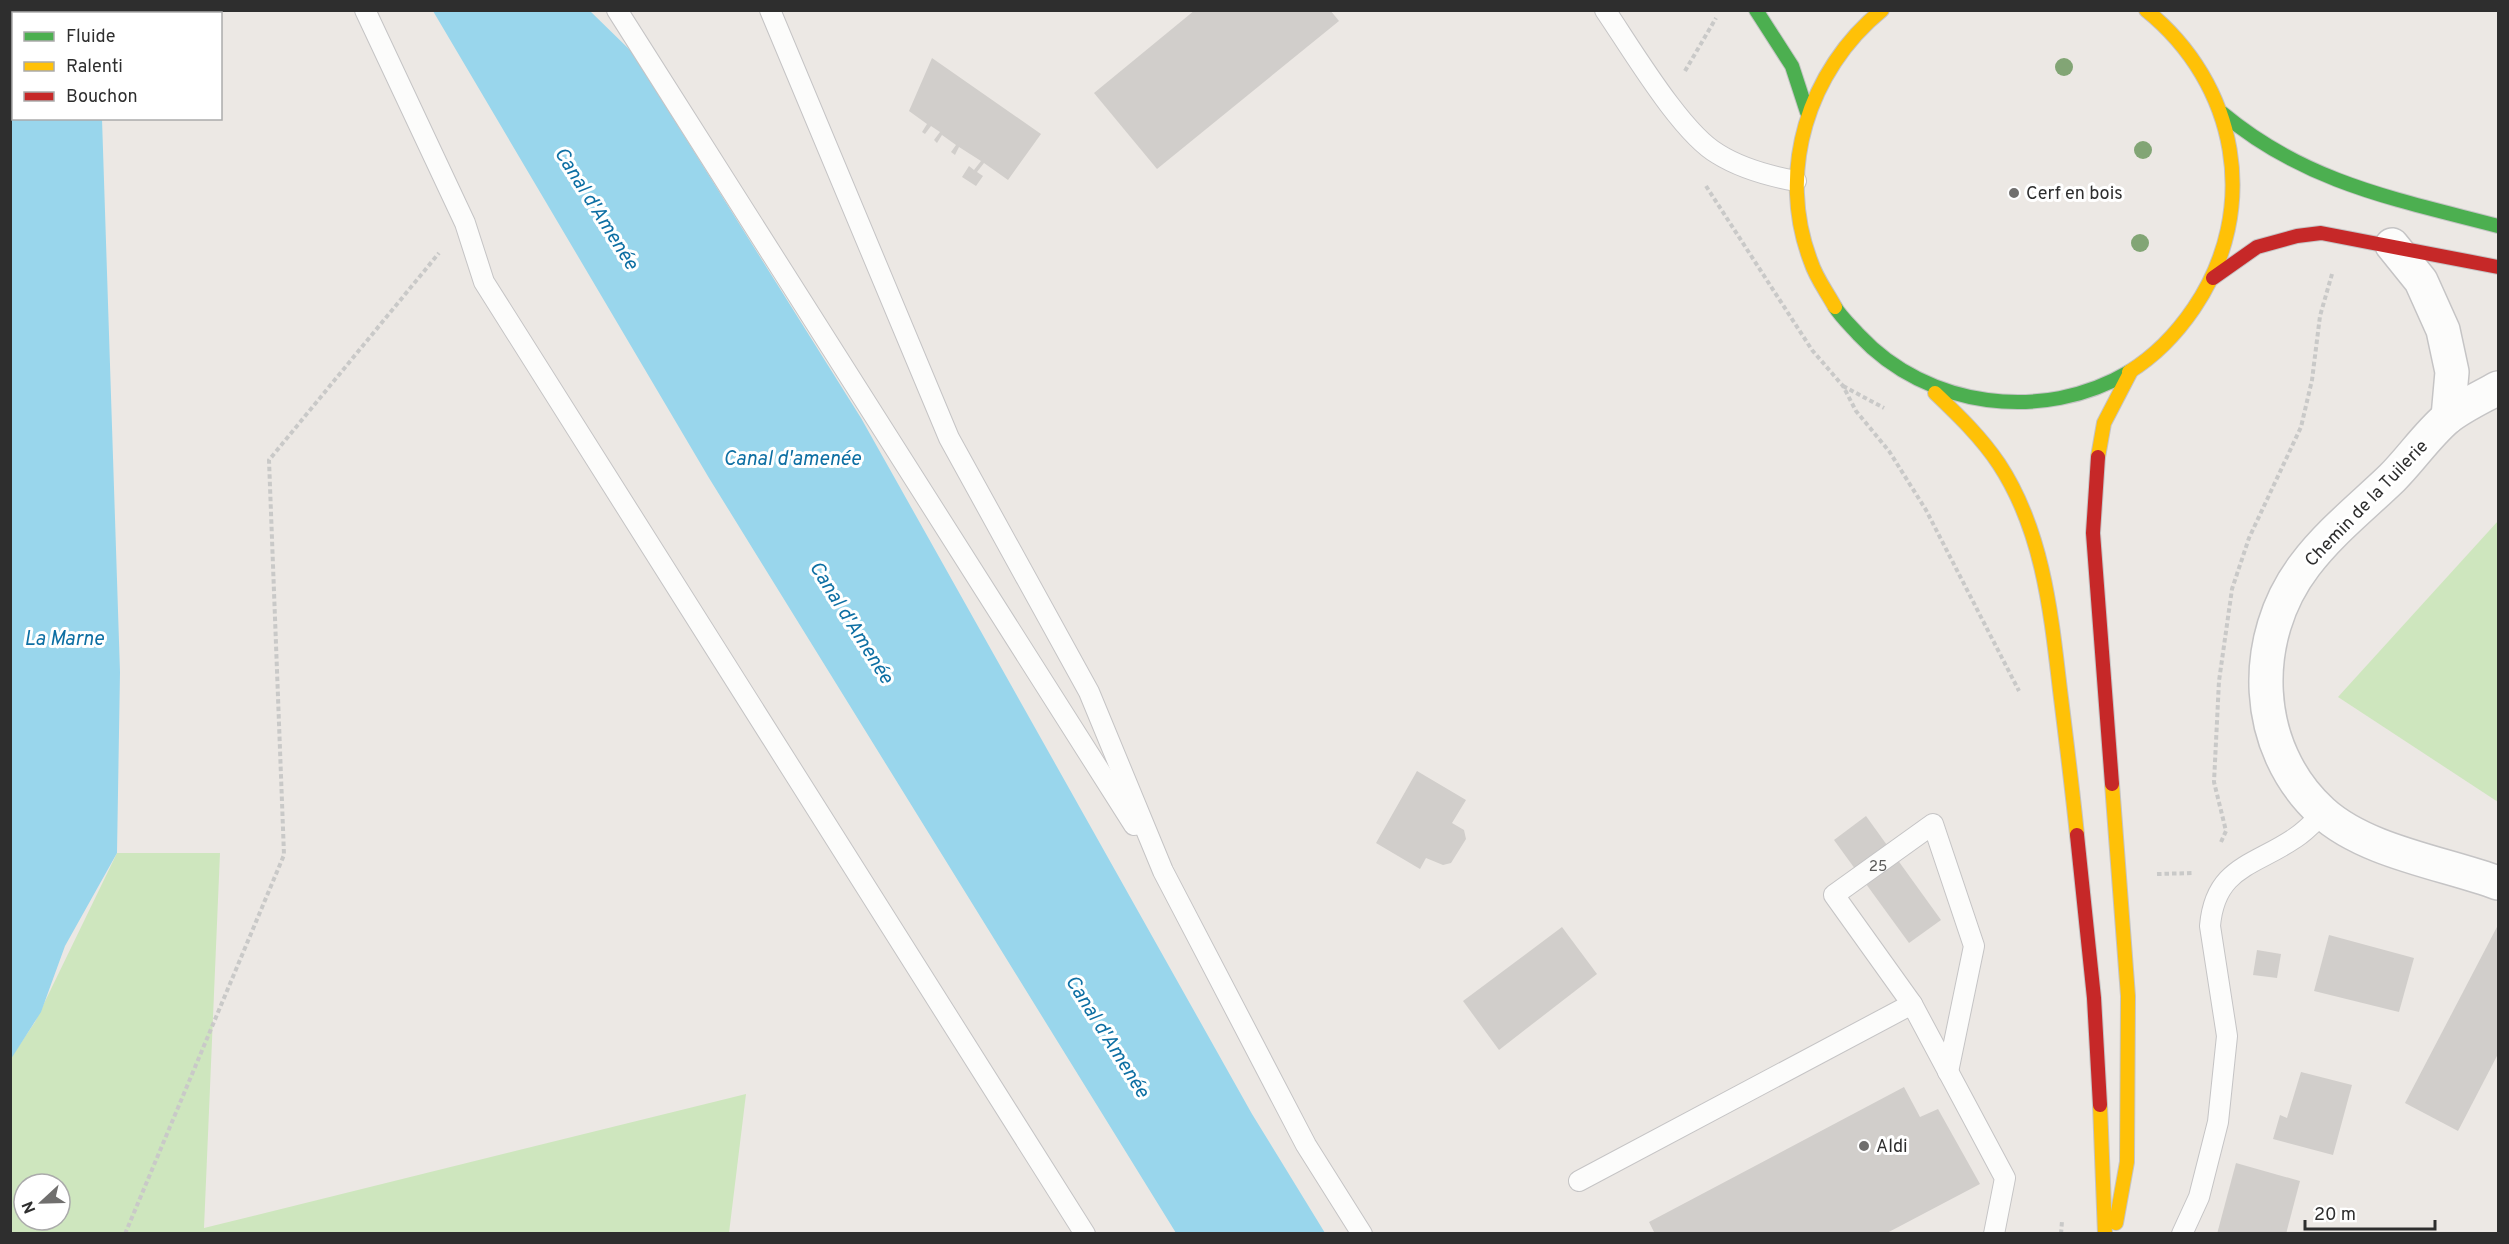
<svg xmlns="http://www.w3.org/2000/svg" width="2509" height="1244" viewBox="0 0 2509 1244" font-family="Overpass,sans-serif">
<style>
.green{fill:#cee6be;fill-rule:evenodd}
.water{fill:#99d6ec}
.building{fill:#d1cecb}
.lines{fill:none;stroke-linecap:round;stroke-linejoin:round}
.lane-casing{stroke:#c5c4c5;stroke-width:22}
.street-casing{stroke:#c5c4c5;stroke-width:36}
.fast-casing{stroke:#c5c4c5;stroke-width:16}
.slow-casing{stroke:#c5c4c5;stroke-width:16}
.jam-casing{stroke:#c5c4c5;stroke-width:16}
.path{stroke:#c9c9c8;stroke-width:4;stroke-dasharray:4.5 3;stroke-linecap:butt}
.lane{stroke:#fcfcfb;stroke-width:20}
.street{stroke:#fcfcfb;stroke-width:33}
.fast{stroke:#4caf50;stroke-width:14}
.slow{stroke:#ffc107;stroke-width:14}
.jam{stroke:#c62828;stroke-width:14}
.tree{fill:#82a575}
.poi-dot{fill:#706f6e;stroke:#fff;stroke-width:2}
.labels{text-anchor:middle;stroke-width:6;stroke-linejoin:round;paint-order:stroke}
.number-label{font-size:15px;fill:#585857}
.poi-label{font-size:18px;fill:#2e2e2e;stroke:#fff;text-anchor:start}
.street-label{font-size:18px;fill:#2e2e2e;stroke:#fff}
.water-label{font-size:20px;font-style:italic;fill:#0d6fa3;stroke:#fff}
</style>
<rect width="100%" height="100%" fill="#ece8e4"/>
<!-- green -->
<g class="green">
<path d="M2498 521V802L2338 697Z"/>
<path d="M117 853H220L204 1228 746 1094 729 1233H11L10 1059 35 1022ZM24 1184H60V1220H24Z"/>
</g>
<!-- water -->
<g class="water">
<path d="M40 11V13L14 14V118L102 119 120 672 117 853 65 946 41 1012 11 1059 10 11Z"/>
<path d="M433 11H590L631 51 861 418 1252 1114 1325 1233H1176L709 478Z"/>
</g>
<!-- building -->
<g class="building">
<path d="M1195 10H1330L1339 21 1157 169 1094 93Z"/>
<path d="M932 58 1041 134 1008 180 984 163 977 172 983 176 976 186 962 177 969 166 974 170 981 161 959 147 955 155 951 152 956 145 942 135 937 143 934 140 940 132 931 126 925 134 922 132 927 124 909 111Z"/>
<path d="M1417 771 1466 800 1452 823 1464 830 1466 839 1451 863 1443 865 1426 858 1420 869 1376 843Z"/>
<path d="M1866 816 1941 920 1909 943 1834 840Z"/>
<path d="M2498 925V1054L2458 1131 2405 1103Z"/>
<path d="M1562 927 1597 974 1499 1050 1463 1001Z"/>
<path d="M2329 935 2414 958 2399 1012 2314 991Z"/>
<path d="M2257 950 2281 954 2277 978 2253 975Z"/>
<path d="M2301 1072 2352 1085 2333 1155 2273 1139 2280 1115 2287 1118Z"/>
<path d="M1904 1087 1920 1117 1938 1109 1980 1184 1885 1234H1655L1649 1222Z"/>
<path d="M2236 1163 2300 1181 2286 1234H2217Z"/>
</g>
<g class="lines">
<defs>
<g id="lane">
<path d="M365 10 465 223 484 282 1085 1234"/>
<path d="M617 10 1134 825"/>
<path d="M770 10 949 438 1089 692 1163 871 1306 1145 1362 1234"/>
<path d="M1605 10C1631 48 1681 133 1718 154 1742 169 1769 176 1796 181"/>
<path d="M1912 1004 1834 895 1933 824 1974 946 1948 1072"/>
<path d="M1579 1181 1912 1004 2005 1178 1994 1234"/>
<path d="M2182 1234 2199 1197 2218 1122 2227 1036 2210 926C2215 867 2254 866 2295 838 2306 831 2314 822 2323 813"/>
</g>
<g id="street">
<path d="M2392 245 2421 281 2443 330 2452 372 2448 417"/>
<path d="M2498 388C2482 397 2462 406 2447 418 2427 435 2411 459 2392 478 2363 506 2330 532 2305 565 2249 638 2252 748 2322 812 2366 852 2444 863 2498 883"/>
</g>
<g id="fast">
<path d="M1756 10 1792 66 1807 112"/>
<path d="M2222 113C2306 183 2395 199 2498 226"/>
<path d="M1835 307C1841 317 1851 326 1859 335 1927 408 2043 423 2129 372"/>
</g>
<g id="slow">
<path d="M1835 307C1827 292 1816 278 1811 262 1776 172 1808 70 1882 10"/>
<path d="M2129 372C2155 356 2177 333 2194 308 2261 209 2238 84 2146 10"/>
<path d="M1935 393C1958 415 1981 437 1999 464 2043 531 2051 613 2060 690 2066 738 2072 786 2077 835"/>
<path d="M2098 457 2104 423 2131 371"/>
<path d="M2112 784 2128 996 2127 1162 2116 1223"/>
<path d="M2100 1105 2105 1234"/>
</g>
<g id="jam">
<path d="M2213 278 2257 247 2297 236 2321 233 2498 267"/>
<path d="M2098 457 2093 533 2112 784"/>
<path d="M2077 835 2094 998 2100 1105"/>
</g>
</defs>
<!-- lane casing -->
<use href="#lane" class="lane-casing"/>
<!-- street casing -->
<use href="#street" class="street-casing"/>
<!-- fast casing -->
<use href="#fast" class="fast-casing"/>
<!-- slow casing -->
<use href="#slow" class="slow-casing"/>
<!-- jam casing -->
<use href="#jam" class="jam-casing"/>
<!-- path -->
<g class="path">
<path d="M1685 71 1716 18"/>
<path d="M1706 186 1812 350 1843 386 1856 411 1889 451 1926 510 2019 691"/>
<path d="M1843 386 1884 408"/>
<path d="M2221 842 2226 831 2214 782 2219 681 2232 589 2249 538 2301 427 2312 380 2320 316 2332 274"/>
<path d="M2157 874 2194 873"/>
<path d="M125 1234 284 855 269 460 439 253"/>
<path d="M2061 1234 2062 1221"/>
</g>
<!-- lane -->
<use href="#lane" class="lane"/>
<!-- street -->
<use href="#street" class="street"/>
<!-- fast -->
<use href="#fast" class="fast"/>
<!-- slow -->
<use href="#slow" class="slow"/>
<!-- jam -->
<use href="#jam" class="jam"/>
</g>
<!-- trees -->
<g class="tree">
<circle cx="2064" cy="67" r="9"/>
<circle cx="2143" cy="150" r="9"/>
<circle cx="2140" cy="243" r="9"/>
</g>
<!-- markers -->
<g class="poi-dot">
<circle cx="2014" cy="193" r="6"/>
<circle cx="1864" cy="1146" r="6"/>
</g>
<g class="labels">
<!-- number labels -->
<g class="number-label">
<text x="1878" y="871">25</text>
</g>
<!-- poi labels -->
<g class="poi-label">
<text x="2026" y="199">Cerf en bois</text>
<text x="1876" y="1152">Aldi</text>
</g>
<!-- street labels -->
<g class="street-label">
<text transform="translate(2366 503) rotate(-46)" y="6">Chemin de la Tuilerie</text>
</g>
<!-- water labels -->
<g class="water-label">
<text transform="translate(597 208) rotate(58)" y="7">Canal d'Amenée</text>
<text x="792" y="465">Canal d'amenée</text>
<text transform="translate(852 622) rotate(58)" y="7">Canal d'Amenée</text>
<text x="64" y="645">La Marne</text>
<text transform="translate(1108 1036) rotate(58)" y="7">Canal d'Amenée</text>
</g>
</g>
<!-- border -->
<rect width="2509" height="1244" fill="none" stroke="#2e2e2e" stroke-width="24"/>
<!-- legend -->
<rect x="12" y="12" width="210" height="108" fill="#ffffff" stroke="#ababab" stroke-width="1.5"/>
<rect x="24" y="32" width="30" height="9" fill="#4caf50" stroke="#ababab" stroke-width="1.5"/>
<text x="66" y="42" font-size="18" fill="#2e2e2e">Fluide</text>
<rect x="24" y="62" width="30" height="9" fill="#ffc107" stroke="#ababab" stroke-width="1.5"/>
<text x="66" y="72" font-size="18" fill="#2e2e2e">Ralenti</text>
<rect x="24" y="92" width="30" height="9" fill="#c62828" stroke="#ababab" stroke-width="1.5"/>
<text x="66" y="102" font-size="18" fill="#2e2e2e">Bouchon</text>
<!-- north arrow -->
<g transform="translate(42 1202) rotate(248)"><circle r="28" fill="#ffffff" stroke="#ababab" stroke-width="1.5"/>
<path d="M0-4.5L10 22L0 15L-10 22Z" fill="#706f6e"/>
<text y="-9" font-size="16" font-weight="bold" text-anchor="middle" fill="#2e2e2e">N</text>
</g>
<!-- scale -->
<path d="M2305 1220v9h130v-9" fill="none" stroke="#2e2e2e" stroke-width="3"/>
<text x="2314" y="1220" font-size="18" fill="#2e2e2e" stroke="#ffffff" stroke-width="4.5" paint-order="stroke">20 m</text>
</svg>
